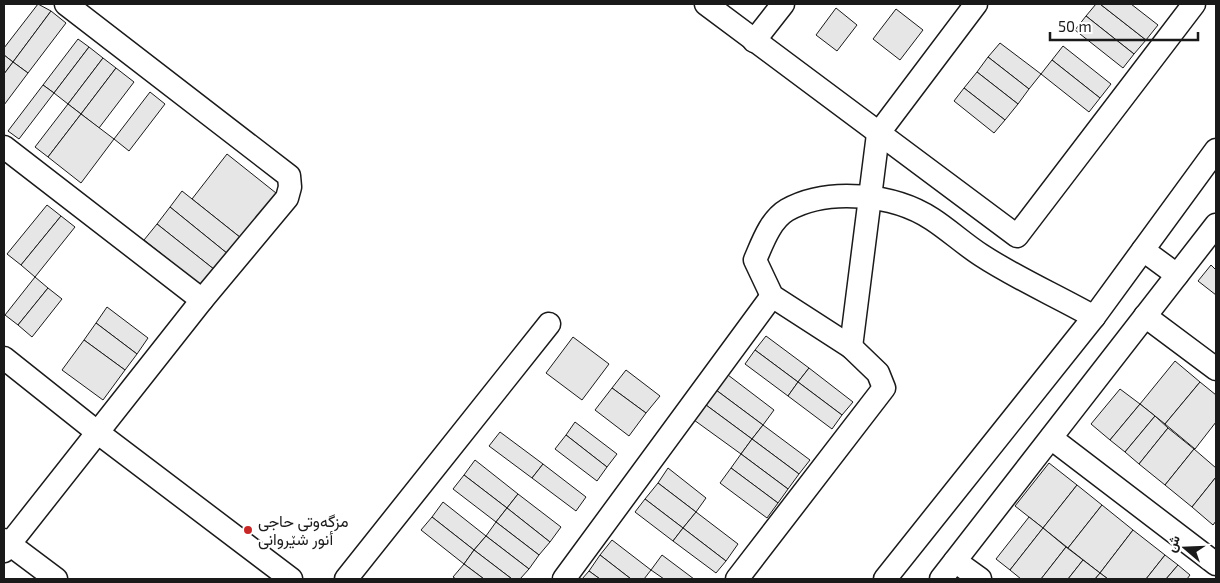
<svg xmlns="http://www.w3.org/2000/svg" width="1220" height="583" viewBox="0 0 1220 583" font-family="'Exo 2',Vazirmatn,sans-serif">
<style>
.building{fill:#e6e6e6;stroke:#1a1a1a}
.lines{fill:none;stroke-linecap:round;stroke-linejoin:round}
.minor-casing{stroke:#1a1a1a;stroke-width:25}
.minor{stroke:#fff;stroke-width:22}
.poi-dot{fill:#c62828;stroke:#fff;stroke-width:2}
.labels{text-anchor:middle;stroke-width:4;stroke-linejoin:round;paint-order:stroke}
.poi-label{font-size:16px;fill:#1a1a1a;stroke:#fff;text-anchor:start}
</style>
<rect width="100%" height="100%" fill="#fff"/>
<!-- building -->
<g class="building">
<path d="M38 4 51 11 13 62 4 55V48Z"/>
<path d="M1096 4H1100L1146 40 1134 54 1086 16Z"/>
<path d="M1100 4H1131L1158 25 1146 40Z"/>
<path d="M836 8 857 25 837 51 816 35Z"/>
<path d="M896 9 923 30 900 60 873 39Z"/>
<path d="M51 11 66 23 28 73 13 62Z"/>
<path d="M1086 16 1134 54 1123 68 1075 30Z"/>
<path d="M78 39 89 47 54 93 43 85Z"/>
<path d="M1000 43 1041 74 1029 89 988 57Z"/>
<path d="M1063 46 1111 84 1100 98 1052 60Z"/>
<path d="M89 47 103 58 68 104 54 93Z"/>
<path d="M4 55 13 62 4 74Z"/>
<path d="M988 57 1029 89 1018 104 977 72Z"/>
<path d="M103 58 116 68 81 114 68 104Z"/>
<path d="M1052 60 1100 98 1089 112 1041 74Z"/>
<path d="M13 62 28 73 4 105V74Z"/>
<path d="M116 68 134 82 99 128 81 114Z"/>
<path d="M977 72 1018 104 1005 120 964 88Z"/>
<path d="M43 85 54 93 19 139 8 131Z"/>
<path d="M964 88 1005 120 994 133 954 101Z"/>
<path d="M150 92 165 104 129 151 114 139Z"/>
<path d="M68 104 81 114 48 157 35 147Z"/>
<path d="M81 114 114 139 81 183 48 157Z"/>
<path d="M227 154 276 193 241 238 192 199Z"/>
<path d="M182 191 241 238 228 254 170 207Z"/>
<path d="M47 205 61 216 21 265 7 254Z"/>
<path d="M170 207 228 254 215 270 157 224Z"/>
<path d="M61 216 75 227 35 277 21 265Z"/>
<path d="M157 224 215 270 202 286 144 240Z"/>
<path d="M1211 265 1216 270V295L1198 281Z"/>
<path d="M35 277 48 288 18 325 5 315Z"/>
<path d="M48 288 62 299 32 337 18 325Z"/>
<path d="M107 307 148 338 137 354 96 323Z"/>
<path d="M96 323 137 354 125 370 84 340Z"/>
<path d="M766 336 809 368 798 382 755 350Z"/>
<path d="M573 337 609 364 582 400 546 373Z"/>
<path d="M84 340 125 370 103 400 62 370Z"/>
<path d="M755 350 798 382 788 396 745 364Z"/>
<path d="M1175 361 1200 382 1165 424 1140 404Z"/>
<path d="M809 368 853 402 842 415 798 382Z"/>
<path d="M626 370 660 396 646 413 612 388Z"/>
<path d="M728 375 774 410 763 425 716 390Z"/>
<path d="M798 382 842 415 832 429 788 396Z"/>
<path d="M1200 382 1216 395V422L1195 449 1165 424Z"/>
<path d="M612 388 646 413 629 436 595 410Z"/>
<path d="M1120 389 1140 404 1110 440 1091 424Z"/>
<path d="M716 390 763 425 752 439 706 405Z"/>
<path d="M1140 404 1155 416 1125 452 1110 440Z"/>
<path d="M706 405 752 439 741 454 694 420Z"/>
<path d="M1155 416 1168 428 1139 464 1125 452Z"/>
<path d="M575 422 617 454 607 467 566 435Z"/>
<path d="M763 425 810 460 799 474 752 439Z"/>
<path d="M1168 428 1194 449 1165 485 1139 464Z"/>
<path d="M500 432 543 464 532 478 489 446Z"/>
<path d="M566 435 607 467 597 481 555 449Z"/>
<path d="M752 439 799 474 788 489 741 454Z"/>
<path d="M1194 449 1216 468V477L1192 507 1165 485Z"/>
<path d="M741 454 788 489 778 503 731 468Z"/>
<path d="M475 460 518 494 507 508 464 475Z"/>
<path d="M1049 463 1077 485 1043 528 1015 506Z"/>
<path d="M543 464 586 497 576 511 532 478Z"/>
<path d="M668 468 706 498 696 512 658 483Z"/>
<path d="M731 468 778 503 767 518 720 483Z"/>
<path d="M464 475 507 508 496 522 453 489Z"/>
<path d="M1216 477V521L1213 525 1192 507Z"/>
<path d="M658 483 696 512 683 528 645 499Z"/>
<path d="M1077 485 1102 505 1068 548 1043 528Z"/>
<path d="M518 494 561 527 550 542 507 508Z"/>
<path d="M645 499 683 528 673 541 635 512Z"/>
<path d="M443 502 486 536 474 550 432 517Z"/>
<path d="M1102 505 1133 530 1100 573 1068 548Z"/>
<path d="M507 508 550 542 539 555 496 522Z"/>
<path d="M696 512 738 544 726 561 683 528Z"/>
<path d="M432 517 474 550 464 564 421 530Z"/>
<path d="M1029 517 1043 528 1010 570 996 559Z"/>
<path d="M496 522 539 555 529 569 486 536Z"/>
<path d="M683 528 726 561 716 573 673 541Z"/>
<path d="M1043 528 1066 547 1041 579H1021L1010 570Z"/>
<path d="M1133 530 1165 555 1146 579H1108L1100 573Z"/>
<path d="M486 536 529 569 520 579H512L474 550Z"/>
<path d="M612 540 651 570 644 579H631L600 555Z"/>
<path d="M1066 547 1083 560 1068 579H1041Z"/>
<path d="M474 550 512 579H484L464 564Z"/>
<path d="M600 555 631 579H600L589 571Z"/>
<path d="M662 555 694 579H664L651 570Z"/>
<path d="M1165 555 1178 565 1166 579H1146Z"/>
<path d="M1083 560 1100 573 1095 579H1068Z"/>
<path d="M464 564 484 579H456L453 577Z"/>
<path d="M1178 565 1190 575 1187 579H1166Z"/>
<path d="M589 571 600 579H582Z"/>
<path d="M1100 573 1108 579H1095Z"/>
</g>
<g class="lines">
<defs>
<g id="minor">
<path d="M706 4 1017 236 1194 4"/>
<path d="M754 41 783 4"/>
<path d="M4 147 202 300"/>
<path d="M1143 250 1177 275"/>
<path d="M1145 316 1216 369"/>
<path d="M851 347 878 134 976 4"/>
<path d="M4 358 97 432 291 579"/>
<path d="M1051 438 1216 564"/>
<path d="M4 540 56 579"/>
<path d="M4 551 202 300 287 198 290 187 289 176 66 4"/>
<path d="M955 561 980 579"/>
<path d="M346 579 549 324"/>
<path d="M564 579 772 296"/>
<path d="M737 579 884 388 878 373 851 347 772 296 755 260C762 244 770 220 787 210 828 187 894 194 932 219 949 230 964 244 981 255 1016 278 1057 296 1094 317"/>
<path d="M885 579 1094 317 1216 150"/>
<path d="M941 579 1216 225"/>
</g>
</defs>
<!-- minor casing -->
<use href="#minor" class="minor-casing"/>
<!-- minor -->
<use href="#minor" class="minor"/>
</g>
<!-- markers -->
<circle class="poi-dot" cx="248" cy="530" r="5"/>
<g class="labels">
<!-- poi labels -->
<g class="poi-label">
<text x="258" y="527">مزگەوتی حاجی<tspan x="258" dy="18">أنور شێروانی</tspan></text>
</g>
</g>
<!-- border -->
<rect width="1220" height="583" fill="none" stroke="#1a1a1a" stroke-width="10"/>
<!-- north arrow -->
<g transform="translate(1185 548) rotate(289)" stroke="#ffffff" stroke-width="4" paint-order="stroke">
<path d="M0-4L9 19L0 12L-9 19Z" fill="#1a1a1a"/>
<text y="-8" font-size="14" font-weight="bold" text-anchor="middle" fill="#1a1a1a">ش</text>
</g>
<!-- scale -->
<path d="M1050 32v8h148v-8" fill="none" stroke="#1a1a1a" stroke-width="2.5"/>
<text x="1058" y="32" font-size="15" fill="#1a1a1a" stroke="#ffffff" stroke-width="4" paint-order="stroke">50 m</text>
</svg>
